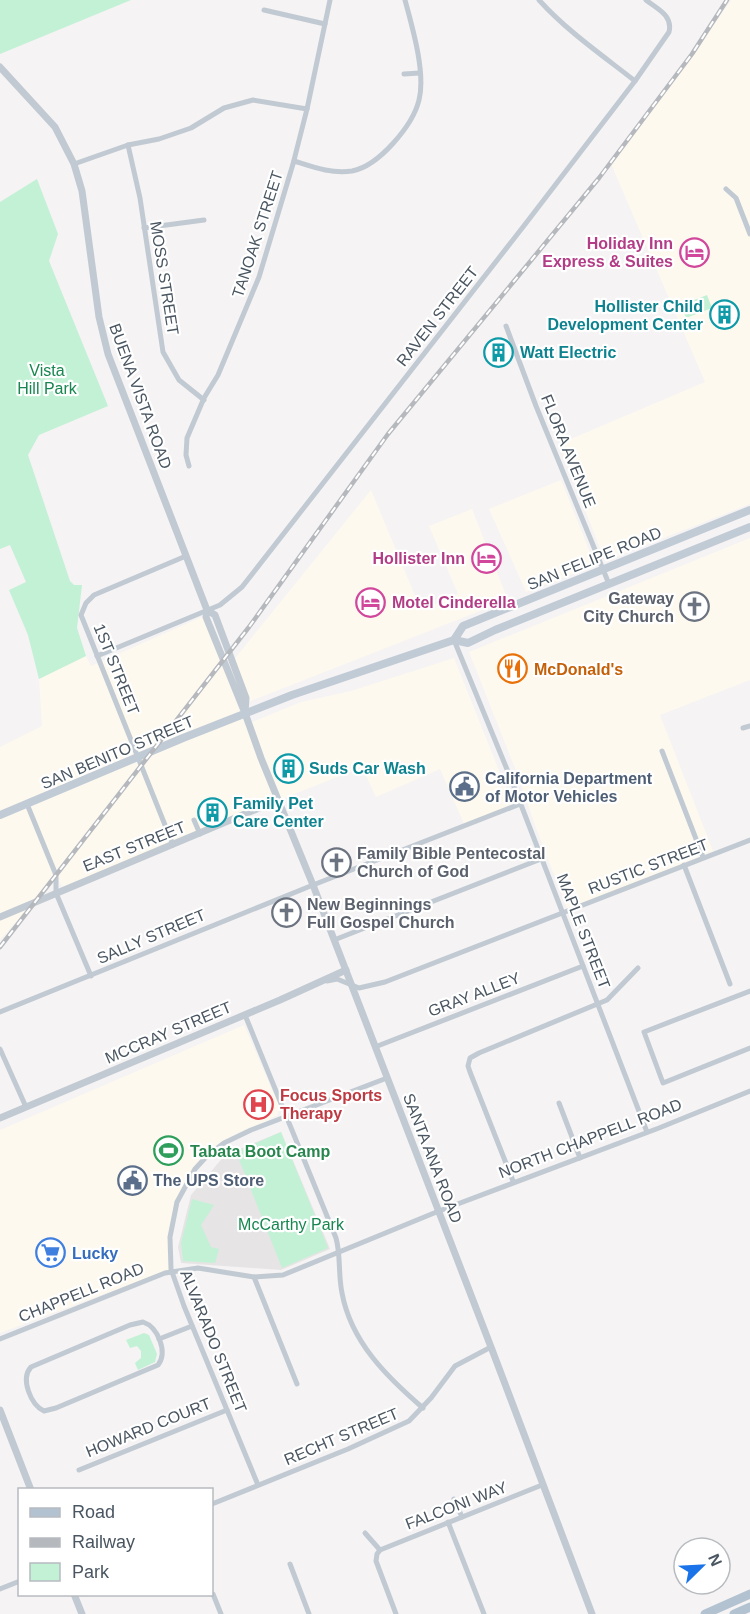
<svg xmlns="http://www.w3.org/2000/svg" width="750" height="1614" viewBox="0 0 750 1614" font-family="Arial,sans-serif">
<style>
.commercial{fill:#fdf9ef}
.education{fill:#e6e4e5}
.green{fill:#c3f1d5}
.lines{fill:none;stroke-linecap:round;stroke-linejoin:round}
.minor{stroke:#c1cad2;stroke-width:5}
.tertiary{stroke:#c1cad2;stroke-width:7}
.secondary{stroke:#c1cbd6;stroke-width:8}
.primary{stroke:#b3c2d1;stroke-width:9}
.rail-casing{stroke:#b5b8bd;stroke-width:4.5}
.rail{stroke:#fff;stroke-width:2;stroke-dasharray:7;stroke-linecap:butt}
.labels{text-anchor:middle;stroke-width:4.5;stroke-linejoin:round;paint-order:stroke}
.street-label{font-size:16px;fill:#4a5661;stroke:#fff}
.hotel-label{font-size:16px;font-weight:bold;fill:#b23c85;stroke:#fff;text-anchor:end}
.culture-label{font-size:16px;font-weight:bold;fill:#0d838f;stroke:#fff;text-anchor:start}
.park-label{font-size:16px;fill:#17864f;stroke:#fff}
.worship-label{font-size:16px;font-weight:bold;fill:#5b616d;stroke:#fff;text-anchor:start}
.food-label{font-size:16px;font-weight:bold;fill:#c56008;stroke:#fff;text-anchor:start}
.service-label{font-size:16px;font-weight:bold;fill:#4e5e75;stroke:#fff;text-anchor:start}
.health-label{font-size:16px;font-weight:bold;fill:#be3a42;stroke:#fff;text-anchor:start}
.leisure-label{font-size:16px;font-weight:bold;fill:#27864d;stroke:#fff;text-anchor:start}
.shop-label{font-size:16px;font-weight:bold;fill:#366cbe;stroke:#fff;text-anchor:start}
</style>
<rect width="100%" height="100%" fill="#f5f3f3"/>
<!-- commercial -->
<g class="commercial">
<path d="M731 0H750V504L605 561 559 444 705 382 611 164 681 72Z"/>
<path d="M561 480 595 565 526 592 489 509Z"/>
<path d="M371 490 421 610 458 594 429 526 472 509 508 600 248 702 232 662Z"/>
<path d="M750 538V680L660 715 713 851 568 911 536 828 518 776 469 652Z"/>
<path d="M204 616 245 725 301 702 351 691 454 658 514 808 465 826 440 769 376 797 362 767 62 887 57 876 0 940V747L42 726 39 679 86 656 91 666Z"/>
<path d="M244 1025 280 1108 277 1115 251 1130 225 1142 207 1156 174 1202 171 1269 0 1333V1130Z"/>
</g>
<!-- education -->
<path class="education" d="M281 1132 330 1249 281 1270 181 1263 178 1247 191 1195 225 1155Z"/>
<!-- green -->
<g class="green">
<path d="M0 0H131L0 54Z"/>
<path d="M37 179 58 234 49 261 108 406 39 435 28 455 70 581 74 585H82L77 628 86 656 39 679 28 635 9 590 26 582 10 545 0 549V202Z"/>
<path d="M707 295 712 308 686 318 681 305Z"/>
<path d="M281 1132 328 1248 282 1268 236 1152Z"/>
<path d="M192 1199 214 1205 201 1225 211 1247 219 1249 215 1263 183 1261 181 1243Z"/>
<path d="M144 1333 149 1335 157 1354 155 1362 138 1370 135 1363 141 1358V1351L137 1346 130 1348 126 1340Z"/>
</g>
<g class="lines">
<!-- minor -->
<g class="minor">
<path d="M539 0C567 31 602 55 635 81"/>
<path d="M264 10 325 24"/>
<path d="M404 74 420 73"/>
<path d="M128 145 140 198 163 352 179 380 204 400"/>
<path d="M294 161C313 167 331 174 352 171 379 166 413 125 419 100 426 73 412 26 405 0"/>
<path d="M74 164 128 145 159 139 191 128 224 108 253 100 307 109"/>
<path d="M726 189 736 198 750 234"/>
<path d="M144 228 204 220"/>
<path d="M506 326 536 406 609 584"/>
<path d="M189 466 186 455 187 438 204 398 218 375 259 277 293 164 307 109 330 0"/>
<path d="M454 640 513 784 647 1132"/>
<path d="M97 656 220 605 242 587 523 227 635 81 669 32C673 15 657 9 646 0"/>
<path d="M743 728 750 726"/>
<path d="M662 751 703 857"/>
<path d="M27 804 56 875V893L91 976"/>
<path d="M194 820 200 834"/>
<path d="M173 845 81 615 86 603 94 595 186 556"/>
<path d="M684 865 730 984"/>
<path d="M334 940 541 859"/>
<path d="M327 981 337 979 359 988 385 982 750 840"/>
<path d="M750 991 644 1032 663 1083 750 1048"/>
<path d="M0 1012 313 885 520 804"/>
<path d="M245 1015 336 1238C341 1256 338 1274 342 1293 351 1342 387 1377 423 1408"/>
<path d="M375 1047 583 966"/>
<path d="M0 1049 26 1107"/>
<path d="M559 1103 580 1158"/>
<path d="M513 1181 470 1072 468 1066 470 1058 479 1053 607 1000 638 968"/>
<path d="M254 1277 297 1384"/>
<path d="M143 1322C158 1327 168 1352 158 1365L56 1408 44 1411C31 1405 20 1379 31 1367L130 1325Z"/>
<path d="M0 1339 165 1273 198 1268 254 1277 283 1275 439 1211 659 1128 750 1091"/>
<path d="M159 1339 192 1326"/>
<path d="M79 1470 227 1410"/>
<path d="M258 1485 184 1306 171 1269 170 1237 177 1202 195 1169 207 1156 224 1143 251 1130 387 1078"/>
<path d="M454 1499 462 1517"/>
<path d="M212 1504 348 1449 409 1421 431 1398 455 1366 491 1347"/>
<path d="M448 1522 484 1614"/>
<path d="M365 1533 380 1550"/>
<path d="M380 1550 542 1485"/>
<path d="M380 1550 377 1554 376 1561 396 1614"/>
<path d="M290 1564 309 1614"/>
<path d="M0 1589 20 1581"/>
<path d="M213 1594 221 1614"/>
</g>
<!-- tertiary -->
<g class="tertiary">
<path d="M0 67 55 127 74 164 82 191 99 317 108 354 207 610 206 617 245 713 246 698 215 615 207 610"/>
<path d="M245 713 261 758 313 885 491 1347 592 1614"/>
<path d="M0 917 278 800"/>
<path d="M0 1118 280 1000 346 970"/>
<path d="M0 1410 31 1490"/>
<path d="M74 1594 82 1614"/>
</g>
<!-- secondary -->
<g class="secondary">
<path d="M454 640 463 626 750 510"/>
<path d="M0 815 183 738 292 695 454 640 468 643 495 630 750 527"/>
</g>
<!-- primary -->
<g class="primary">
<path d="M705 1614 750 1594"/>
<path d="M734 1614 750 1607"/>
</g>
<defs>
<path id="rail" d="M0 947 249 627 388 434 599 178 692 54 727 0"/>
</defs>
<!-- rail casing -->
<use href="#rail" class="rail-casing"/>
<!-- rail -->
<use href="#rail" class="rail"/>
</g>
<!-- icons -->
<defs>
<symbol id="hotel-ring" viewBox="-11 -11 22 22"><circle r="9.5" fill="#fff" stroke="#d1479c" stroke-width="1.5"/><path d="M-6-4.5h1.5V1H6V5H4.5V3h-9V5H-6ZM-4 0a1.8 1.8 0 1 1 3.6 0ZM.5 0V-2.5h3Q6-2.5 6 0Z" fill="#d1479c"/></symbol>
<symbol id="building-ring" viewBox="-11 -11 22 22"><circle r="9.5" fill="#fff" stroke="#0f9aa8" stroke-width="1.5"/><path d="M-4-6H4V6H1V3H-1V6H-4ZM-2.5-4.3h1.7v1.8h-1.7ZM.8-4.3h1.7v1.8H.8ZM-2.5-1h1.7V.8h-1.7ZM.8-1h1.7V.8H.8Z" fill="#0f9aa8"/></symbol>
<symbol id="church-ring" viewBox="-11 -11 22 22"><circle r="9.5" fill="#fff" stroke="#6b7280" stroke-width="1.5"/><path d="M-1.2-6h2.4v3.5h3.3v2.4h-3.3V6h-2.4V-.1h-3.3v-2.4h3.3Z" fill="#6b7280"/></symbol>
<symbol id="restaurant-ring" viewBox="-11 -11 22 22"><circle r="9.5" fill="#fff" stroke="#e8710a" stroke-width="1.5"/><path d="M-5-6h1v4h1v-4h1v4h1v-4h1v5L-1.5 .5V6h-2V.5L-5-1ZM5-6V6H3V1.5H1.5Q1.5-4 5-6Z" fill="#e8710a"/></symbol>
<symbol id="civic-ring" viewBox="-11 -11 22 22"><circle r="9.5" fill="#fff" stroke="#5c6f8a" stroke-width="1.5"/><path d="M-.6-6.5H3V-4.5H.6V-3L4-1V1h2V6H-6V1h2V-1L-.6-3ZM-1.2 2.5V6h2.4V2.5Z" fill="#5c6f8a"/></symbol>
<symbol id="hospital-ring" viewBox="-11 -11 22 22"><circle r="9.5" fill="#fff" stroke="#e0444e" stroke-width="1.5"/><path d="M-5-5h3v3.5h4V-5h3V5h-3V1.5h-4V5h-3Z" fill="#e0444e"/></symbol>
<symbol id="stadium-ring" viewBox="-11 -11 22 22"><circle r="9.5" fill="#fff" stroke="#2e9e5b" stroke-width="1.5"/><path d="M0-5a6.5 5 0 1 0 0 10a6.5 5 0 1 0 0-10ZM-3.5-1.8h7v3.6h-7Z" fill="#2e9e5b"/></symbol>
<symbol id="supermarket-ring" viewBox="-11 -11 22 22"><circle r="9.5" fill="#fff" stroke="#3f7fe0" stroke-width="1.5"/><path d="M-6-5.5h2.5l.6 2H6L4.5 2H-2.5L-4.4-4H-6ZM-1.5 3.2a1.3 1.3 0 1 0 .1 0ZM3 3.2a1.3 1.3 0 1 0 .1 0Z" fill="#3f7fe0"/></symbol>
</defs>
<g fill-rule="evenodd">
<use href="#hotel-ring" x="678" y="236" width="33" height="33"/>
<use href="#building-ring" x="708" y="298" width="33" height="33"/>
<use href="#building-ring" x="482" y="336" width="33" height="33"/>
<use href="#hotel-ring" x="470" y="542" width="33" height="33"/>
<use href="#hotel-ring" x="354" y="586" width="33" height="33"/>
<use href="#church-ring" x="678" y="590" width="33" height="33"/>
<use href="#restaurant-ring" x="496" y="652" width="33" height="33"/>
<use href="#building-ring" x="272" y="752" width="33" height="33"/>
<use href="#civic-ring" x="448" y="770" width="33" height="33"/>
<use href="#building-ring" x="196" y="796" width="33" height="33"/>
<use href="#church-ring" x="320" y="846" width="33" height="33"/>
<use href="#church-ring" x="270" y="896" width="33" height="33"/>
<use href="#hospital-ring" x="242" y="1088" width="33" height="33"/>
<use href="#stadium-ring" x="152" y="1134" width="33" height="33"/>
<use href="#civic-ring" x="116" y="1164" width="33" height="33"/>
<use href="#supermarket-ring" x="34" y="1236" width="33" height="33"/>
</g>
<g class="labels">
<!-- street labels -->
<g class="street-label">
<text transform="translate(257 234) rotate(-72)" y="6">TANOAK STREET</text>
<text transform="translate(165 278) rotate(81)" y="6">MOSS STREET</text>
<text transform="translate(437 316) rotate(-52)" y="6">RAVEN STREET</text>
<text transform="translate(141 396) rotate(70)" y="6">BUENA VISTA ROAD</text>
<text transform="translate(569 451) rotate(68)" y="6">FLORA AVENUE</text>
<text transform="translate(594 558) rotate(-22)" y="6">SAN FELIPE ROAD</text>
<text transform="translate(117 669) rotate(68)" y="6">1ST STREET</text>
<text transform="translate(117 752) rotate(-23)" y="6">SAN BENITO STREET</text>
<text transform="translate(134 846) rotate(-22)" y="6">EAST STREET</text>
<text transform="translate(648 866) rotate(-21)" y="6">RUSTIC STREET</text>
<text transform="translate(584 931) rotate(69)" y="6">MAPLE STREET</text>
<text transform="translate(151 936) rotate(-23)" y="6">SALLY STREET</text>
<text transform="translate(474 994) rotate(-21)" y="6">GRAY ALLEY</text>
<text transform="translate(168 1032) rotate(-23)" y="6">MCCRAY STREET</text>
<text transform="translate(590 1138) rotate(-21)" y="6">NORTH CHAPPELL ROAD</text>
<text transform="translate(433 1158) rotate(69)" y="6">SANTA ANA ROAD</text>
<text transform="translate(81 1292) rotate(-22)" y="6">CHAPPELL ROAD</text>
<text transform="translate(214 1341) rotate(68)" y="6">ALVARADO STREET</text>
<text transform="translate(148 1427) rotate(-22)" y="6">HOWARD COURT</text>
<text transform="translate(341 1436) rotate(-23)" y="6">RECHT STREET</text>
<text transform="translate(456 1505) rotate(-21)" y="6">FALCONI WAY</text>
</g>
<!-- hotel labels -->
<g class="hotel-label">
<text x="673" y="249">Holiday Inn<tspan x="673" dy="18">Express &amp; Suites</tspan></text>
<text x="465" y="564">Hollister Inn</text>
<text x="392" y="608" text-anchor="start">Motel Cinderella</text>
</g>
<!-- culture labels -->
<g class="culture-label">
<text x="703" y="312" text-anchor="end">Hollister Child<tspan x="703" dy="18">Development Center</tspan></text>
<text x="520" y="358">Watt Electric</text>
<text x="309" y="774">Suds Car Wash</text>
<text x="233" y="809">Family Pet<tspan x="233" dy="18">Care Center</tspan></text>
</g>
<!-- park labels -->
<g class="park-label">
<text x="47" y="376">Vista<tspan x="47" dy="18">Hill Park</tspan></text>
<text x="291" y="1230">McCarthy Park</text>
</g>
<!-- worship labels -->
<g class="worship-label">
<text x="674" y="604" text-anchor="end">Gateway<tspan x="674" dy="18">City Church</tspan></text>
<text x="357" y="859">Family Bible Pentecostal<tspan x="357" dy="18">Church of God</tspan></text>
<text x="307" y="910">New Beginnings<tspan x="307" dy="18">Full Gospel Church</tspan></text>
</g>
<!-- food labels -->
<g class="food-label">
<text x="534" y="675">McDonald's</text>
</g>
<!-- service labels -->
<g class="service-label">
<text x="485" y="784">California Department<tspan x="485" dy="18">of Motor Vehicles</tspan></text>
<text x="153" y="1186">The UPS Store</text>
</g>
<!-- health labels -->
<g class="health-label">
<text x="280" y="1101">Focus Sports<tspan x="280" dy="18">Therapy</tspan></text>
</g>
<!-- leisure labels -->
<g class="leisure-label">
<text x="190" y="1157">Tabata Boot Camp</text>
</g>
<!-- shop labels -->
<g class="shop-label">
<text x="72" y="1259">Lucky</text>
</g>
</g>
<!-- legend -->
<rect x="18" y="1488" width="195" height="108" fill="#ffffff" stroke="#b7bbc0" stroke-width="1.5"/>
<rect x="30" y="1508" width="30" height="9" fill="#b3c2d1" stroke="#b7bbc0" stroke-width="1.5"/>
<text x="72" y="1518" font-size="18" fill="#4a5661">Road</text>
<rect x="30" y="1538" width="30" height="9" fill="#b5b8bd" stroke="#b7bbc0" stroke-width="1.5"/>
<text x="72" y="1548" font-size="18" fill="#4a5661">Railway</text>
<rect x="30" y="1563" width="30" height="18" fill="#c3f1d5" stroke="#b7bbc0" stroke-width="1.5"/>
<text x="72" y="1578" font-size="18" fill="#4a5661">Park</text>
<!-- north arrow -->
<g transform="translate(702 1566) rotate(66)"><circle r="28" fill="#ffffff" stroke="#b7bbc0" stroke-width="1.5"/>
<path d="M0-4.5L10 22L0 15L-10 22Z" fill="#1a73e8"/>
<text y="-9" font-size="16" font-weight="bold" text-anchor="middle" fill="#4a5661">N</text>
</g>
</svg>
